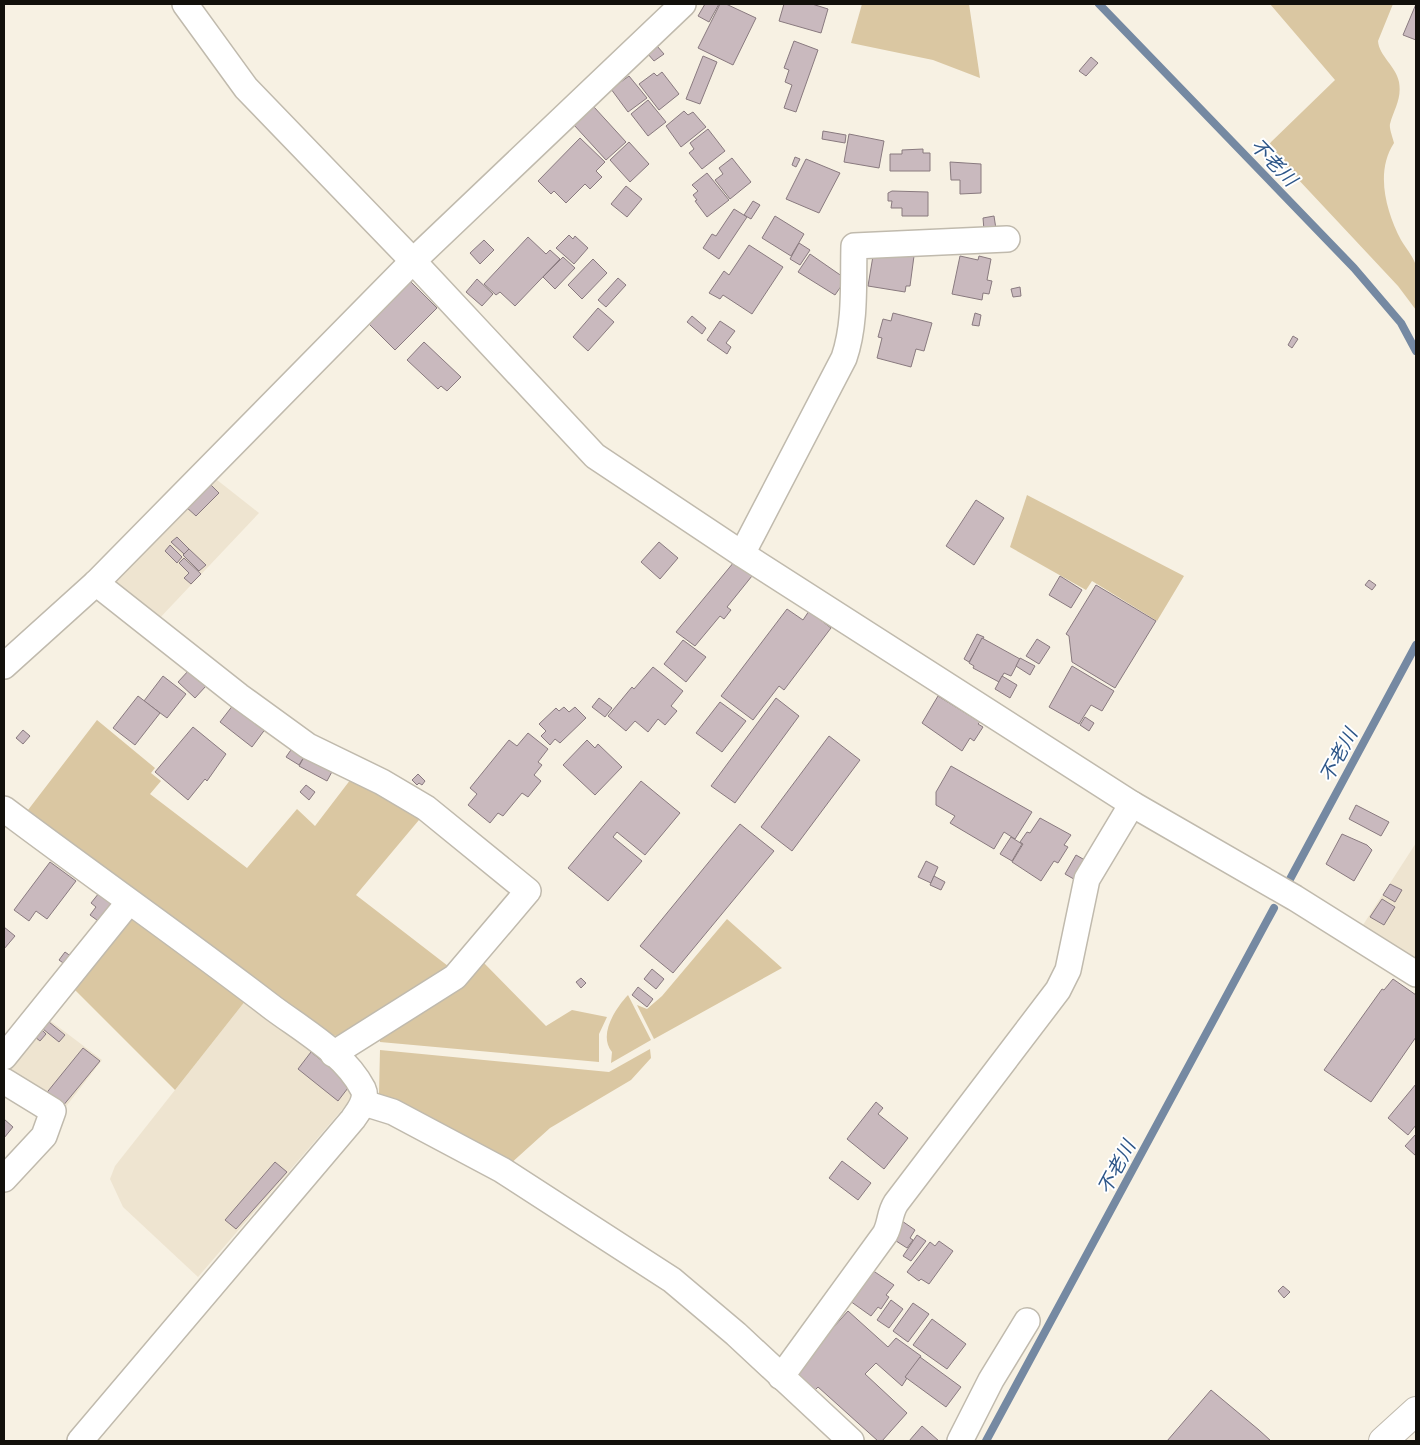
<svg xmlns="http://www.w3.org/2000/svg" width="1420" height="1445" viewBox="0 0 1420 1445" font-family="'Source Serif 4','Noto Sans JP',serif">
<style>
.built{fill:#eee4d0}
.green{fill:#dac7a2}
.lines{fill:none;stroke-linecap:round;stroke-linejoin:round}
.stream{stroke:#7589a2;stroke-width:8}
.building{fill:#c9b9be;stroke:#897a7f}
.minor-casing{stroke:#c0baad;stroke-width:28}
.major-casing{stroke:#c0baad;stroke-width:30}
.minor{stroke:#fff;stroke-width:25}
.major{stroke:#fff;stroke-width:28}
.labels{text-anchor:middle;stroke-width:4;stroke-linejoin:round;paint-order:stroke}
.water-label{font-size:19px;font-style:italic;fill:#2d5688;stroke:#fff}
</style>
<rect width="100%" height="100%" fill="#f7f1e3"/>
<!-- built -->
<g class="built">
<path d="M212 476 259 513 157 621 113 583Z"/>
<path d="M1416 843V959L1363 925Z"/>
<path d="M246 1000 352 1083 353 1097 198 1277 123 1207 110 1179 115 1166Z"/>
<path d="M48 1019 102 1060 64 1109 6 1072Z"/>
</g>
<!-- green -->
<g class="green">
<path d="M862 4H969L980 78 933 60 851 43Z"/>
<path d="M1270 4H1393L1378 41C1379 56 1396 66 1399 82 1402 99 1394 109 1390 124 1389 129 1393 138 1394 143 1375 172 1386 211 1401 240 1405 247 1412 255 1415 263 1419 273 1416 298 1416 310L1398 286 1267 146 1335 80Z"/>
<path d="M1027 495 1184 576 1157 621 1092 581 1086 590 1010 547Z"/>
<path d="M97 720 155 768 151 773 161 781 150 794 247 868 297 809 315 826 354 775 424 814 356 895 448 966 349 1033C340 1037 334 1037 325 1032L28 810Z"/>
<path d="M138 918 246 1000 175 1090 71 986 125 919Z"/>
<path d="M727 919 782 968 654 1039 637 1005 647 1009 662 996Z"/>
<path d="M483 962 546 1026 572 1010 607 1017 599 1034V1062L380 1042V1039L461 989Z"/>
<path d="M628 995 651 1040 611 1063 612 1052C598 1035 615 1009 628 995Z"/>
<path d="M650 1049 651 1058 631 1080 550 1128 509 1165 379 1094 380 1050 609 1072Z"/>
</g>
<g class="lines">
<!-- stream -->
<g class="stream">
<path d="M1099 4 1354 268 1401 323 1416 351"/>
<path d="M1289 881 1416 645"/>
<path d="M986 1441 1274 908"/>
</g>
</g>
<!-- building -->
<g class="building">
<path d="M705 4H719L709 22 698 16Z"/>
<path d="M720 4H726L756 18 733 65 698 48Z"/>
<path d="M784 4H812L828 9 821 33 779 21Z"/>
<path d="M1416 4V40L1403 35Z"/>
<path d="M794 41 818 50 796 112 784 108 792 85 785 82 789 70 784 68Z"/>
<path d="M657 46 664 54 654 61 647 53Z"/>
<path d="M703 56 717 62 700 104 686 99Z"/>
<path d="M1091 57 1098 63 1086 76 1079 71Z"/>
<path d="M662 72 679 94 659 110 639 84 654 73 657 76Z"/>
<path d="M629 76 647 98 628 112 611 89Z"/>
<path d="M648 100 666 122 648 136 631 114Z"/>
<path d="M594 107 626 142 606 160 574 125Z"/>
<path d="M684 111 688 115 693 112 706 127 681 147 666 126Z"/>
<path d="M708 129 725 151 702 169 689 153 694 149 690 143Z"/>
<path d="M823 131 846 135 845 143 822 139Z"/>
<path d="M849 134 884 141 879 168 844 162Z"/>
<path d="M580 138 605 162 596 171 602 177 590 189 585 184 566 203 554 191 551 194 538 181Z"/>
<path d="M629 142 649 164 630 182 610 160Z"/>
<path d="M923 149V153H930V171H890V154H902V150Z"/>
<path d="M795 157 800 159 796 167 792 165Z"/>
<path d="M732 158 751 182 730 199 715 180 723 174 719 168Z"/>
<path d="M806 159 840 173 819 213 786 199Z"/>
<path d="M950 162 981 164V193L960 194V180H951Z"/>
<path d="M707 173 729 200 707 217 695 201 697 200 693 195 698 191 692 185Z"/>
<path d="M626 186 642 199 627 217 611 204Z"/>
<path d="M892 191 928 192V216H902V208H891L892 201H888V193Z"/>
<path d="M753 201 760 205 751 219 744 215Z"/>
<path d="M734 209 747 217 719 259 703 248 712 234 716 236Z"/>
<path d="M775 216 804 234 791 256 762 238Z"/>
<path d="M994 216 996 229 984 230 983 218Z"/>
<path d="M569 235 573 239 575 236 588 248 574 264 556 248Z"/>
<path d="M528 237 546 254 550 250 560 259 515 306 500 292 496 295 484 284Z"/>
<path d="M484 240 494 250 480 264 470 253Z"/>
<path d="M799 243 810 250 800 265 790 259Z"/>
<path d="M749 245 783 267 752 314 723 295 720 299 709 293 724 271 729 275Z"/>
<path d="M880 251 914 256 910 286H906L905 292 868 286 873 256Z"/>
<path d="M810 254 846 279 835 295 798 272Z"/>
<path d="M960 256 978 260 979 256 991 259 987 280 992 281 989 294 983 293 982 300 952 294Z"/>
<path d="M563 257 575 268 555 289 543 277Z"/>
<path d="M593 259 607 273 582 299 568 285Z"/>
<path d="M618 278 626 285 606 307 598 300Z"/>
<path d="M477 279 493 294 482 306 466 292Z"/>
<path d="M410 281 437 308 395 350 368 323Z"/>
<path d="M1020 287 1021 296 1013 297 1011 289Z"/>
<path d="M598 308 614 322 588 351 573 337Z"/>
<path d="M893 313 932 323 924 351 916 349 911 367 877 358 882 338 878 337 883 319 891 321Z"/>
<path d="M975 313 981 315 979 326 972 325Z"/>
<path d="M692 316 706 328 702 334 687 322Z"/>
<path d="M720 321 735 331 726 343 731 347 727 354 707 340Z"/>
<path d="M1293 336 1298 339 1292 348 1288 345Z"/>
<path d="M424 342 461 377 447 391 441 386 438 389 407 360Z"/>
<path d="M209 483 219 493 196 516 185 506Z"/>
<path d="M976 500 1004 518 974 565 946 546Z"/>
<path d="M177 537 189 549 184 554 171 542Z"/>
<path d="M659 542 678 558 660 579 641 562Z"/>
<path d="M170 545 182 557 177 563 165 551Z"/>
<path d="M189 549 206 565 199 571 183 555Z"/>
<path d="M184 558 201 574 191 584 184 578 189 573 179 563Z"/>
<path d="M734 562 752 576 727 607 731 610 724 619 720 616 695 646 676 632Z"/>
<path d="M1060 576 1082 590 1071 608 1049 595Z"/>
<path d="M1369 580 1376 585 1372 590 1365 585Z"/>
<path d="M1096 585 1156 621 1115 688 1072 662 1069 636 1066 634Z"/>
<path d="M787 609 803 620 809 611 831 628 784 690 779 686 753 720 721 696Z"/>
<path d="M977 634 984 637 969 662 964 659Z"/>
<path d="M982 638 1020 659 1011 676 1004 673 999 682 973 668 974 666 969 663Z"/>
<path d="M1037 639 1050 647 1039 664 1026 656Z"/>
<path d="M683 640 706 657 686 682 664 664Z"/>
<path d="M1020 658 1035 666 1030 675 1016 666Z"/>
<path d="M1072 666 1114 691 1102 711 1091 705 1079 724 1049 707Z"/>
<path d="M653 667 683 691 671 706 677 711 665 725 658 719 648 732 635 721 626 731 608 716 632 687 634 689Z"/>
<path d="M189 670 206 686 195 698 178 682Z"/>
<path d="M163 676 186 694 167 718 144 701Z"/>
<path d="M1002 676 1017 685 1010 698 995 689Z"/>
<path d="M138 696 160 713 135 745 113 728Z"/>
<path d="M938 696 980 722 978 724 983 727 974 741 970 738 962 751 922 723Z"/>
<path d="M599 698 612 708 605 717 592 707Z"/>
<path d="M776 698 799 716 735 803 711 786Z"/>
<path d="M237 700 269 724 252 747 220 722Z"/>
<path d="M720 702 746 721 722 752 696 733Z"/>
<path d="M564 707 569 712 575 707 586 718 560 743 555 739 550 745 541 736 546 731 539 724 556 708 559 711Z"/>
<path d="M1085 717 1094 723 1089 731 1080 725Z"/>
<path d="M193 727 226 754 207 781 205 779 188 800 155 772Z"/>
<path d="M23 730 30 736 23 744 16 738Z"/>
<path d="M528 733 548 749 538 762 542 765 534 775 541 781 528 797 522 793 503 816 498 813 490 823 468 805 477 794 470 788 509 740 517 746Z"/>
<path d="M829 736 860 760 792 851 761 827Z"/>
<path d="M587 740 595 748 598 744 622 767 595 795 563 765Z"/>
<path d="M295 744 307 752 299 765 286 757Z"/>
<path d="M307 752 335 766 327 781 299 766Z"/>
<path d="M951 766 1032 812 1015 839 1004 832 994 849 950 823 955 816 936 805V792Z"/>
<path d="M418 774 425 781 422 785 419 783 417 785 412 780Z"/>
<path d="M641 781 680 813 645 855 617 832 613 837 642 861 608 901 568 868Z"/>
<path d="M306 785 315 792 309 800 300 792Z"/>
<path d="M1356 805 1389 822 1381 836 1349 819Z"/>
<path d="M1040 818 1071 835 1064 845 1068 847 1058 863 1054 861 1041 881 1012 862 1023 844 1020 842 1027 832 1030 833Z"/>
<path d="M740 824 774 851 673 973 640 946Z"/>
<path d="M1342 834 1367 845 1372 850 1354 881 1326 864Z"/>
<path d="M1011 837 1022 844 1012 861 1000 854Z"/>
<path d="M1076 855 1090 863 1079 882 1065 874Z"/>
<path d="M926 861 938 867 931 883 918 877Z"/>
<path d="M50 862 76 881 47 919 36 911 29 921 14 910Z"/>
<path d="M934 876 945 882 941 890 930 885Z"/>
<path d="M1390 884 1402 890 1395 902 1383 895Z"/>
<path d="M99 893 115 905 101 923 90 915 96 907 91 903Z"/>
<path d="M1382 899 1395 907 1384 925 1370 917Z"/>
<path d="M4 927 15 936 4 949Z"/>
<path d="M65 952 72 957 66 965 59 960Z"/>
<path d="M652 969 664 979 656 989 644 979Z"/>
<path d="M581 978 586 983 581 988 576 982Z"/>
<path d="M1393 979 1416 995V1037L1371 1102 1324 1070 1382 989 1384 990Z"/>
<path d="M638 987 653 999 647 1007 632 995Z"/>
<path d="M49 1022 65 1035 59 1042 43 1029Z"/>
<path d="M41 1029 46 1034 40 1041 35 1037Z"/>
<path d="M83 1048 100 1061 62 1107 44 1096Z"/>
<path d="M311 1052 351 1084 338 1101 298 1069Z"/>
<path d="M1416 1084V1125L1408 1135 1388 1118Z"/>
<path d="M876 1102 883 1108 878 1114 908 1138 884 1169 847 1139Z"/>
<path d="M4 1119 13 1127 4 1138Z"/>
<path d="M1416 1134V1156L1405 1146Z"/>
<path d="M842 1161 871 1183 858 1200 829 1178Z"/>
<path d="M275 1162 287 1172 236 1229 225 1220Z"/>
<path d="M902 1221 915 1230 910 1238 913 1240 907 1248 893 1239Z"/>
<path d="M917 1235 926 1241 911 1261 903 1256Z"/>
<path d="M939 1241 953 1251 929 1284 921 1279 919 1281 907 1272 930 1242 935 1246Z"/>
<path d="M872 1270 894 1285 886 1295 889 1297 881 1309 878 1307 871 1316 850 1301Z"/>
<path d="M1283 1286 1290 1292 1284 1298 1278 1291Z"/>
<path d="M891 1300 903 1309 889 1328 877 1320Z"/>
<path d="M913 1303 929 1314 908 1342 893 1331Z"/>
<path d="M848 1311 888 1347 896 1338 921 1356 902 1386 876 1363 865 1374 907 1413 882 1441H878L818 1387 814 1391 792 1369 807 1357Z"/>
<path d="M932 1319 966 1344 947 1369 913 1345Z"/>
<path d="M920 1357 961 1387 946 1407 905 1377Z"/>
<path d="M1211 1390 1259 1430 1271 1441H1167Z"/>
<path d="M922 1426 939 1441H909Z"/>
</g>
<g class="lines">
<defs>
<g id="minor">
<path d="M185 4 246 88 413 261 595 456 742 554 1132 804 1295 898 1416 974"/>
<path d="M742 554 844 358C856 323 853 283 854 246L1007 239"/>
<path d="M96 583 239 696 308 746 382 782 426 808 528 891 455 977 333 1054"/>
<path d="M4 666 96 583 413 261 683 4"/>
<path d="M4 809C93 876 185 940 273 1008 304 1031 345 1054 363 1089 368 1100 359 1110 353 1119L80 1441"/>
<path d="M4 1057 129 902"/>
<path d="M4 1081 53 1111 44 1136 4 1179"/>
<path d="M364 1103 393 1112 502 1170 672 1280 736 1334 851 1441"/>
<path d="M781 1377 885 1234C891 1223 889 1214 896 1203L1058 990 1068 970 1087 879 1132 804"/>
<path d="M960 1441 991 1380 1027 1321"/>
</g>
<path id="major" d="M1383 1441 1416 1411"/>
</defs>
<!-- minor casing -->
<use href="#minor" class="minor-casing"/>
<!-- major casing -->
<use href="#major" class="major-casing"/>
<!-- minor -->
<use href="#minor" class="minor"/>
<!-- major -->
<use href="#major" class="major"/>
</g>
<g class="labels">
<!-- water labels -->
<g class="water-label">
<text transform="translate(1274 162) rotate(46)" y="7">不老川</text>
<text transform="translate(1338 755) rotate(-62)" y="7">不老川</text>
<text transform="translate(1116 1167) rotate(-62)" y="7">不老川</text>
</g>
</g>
<!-- border -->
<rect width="1420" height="1445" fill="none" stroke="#12100b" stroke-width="10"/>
</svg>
